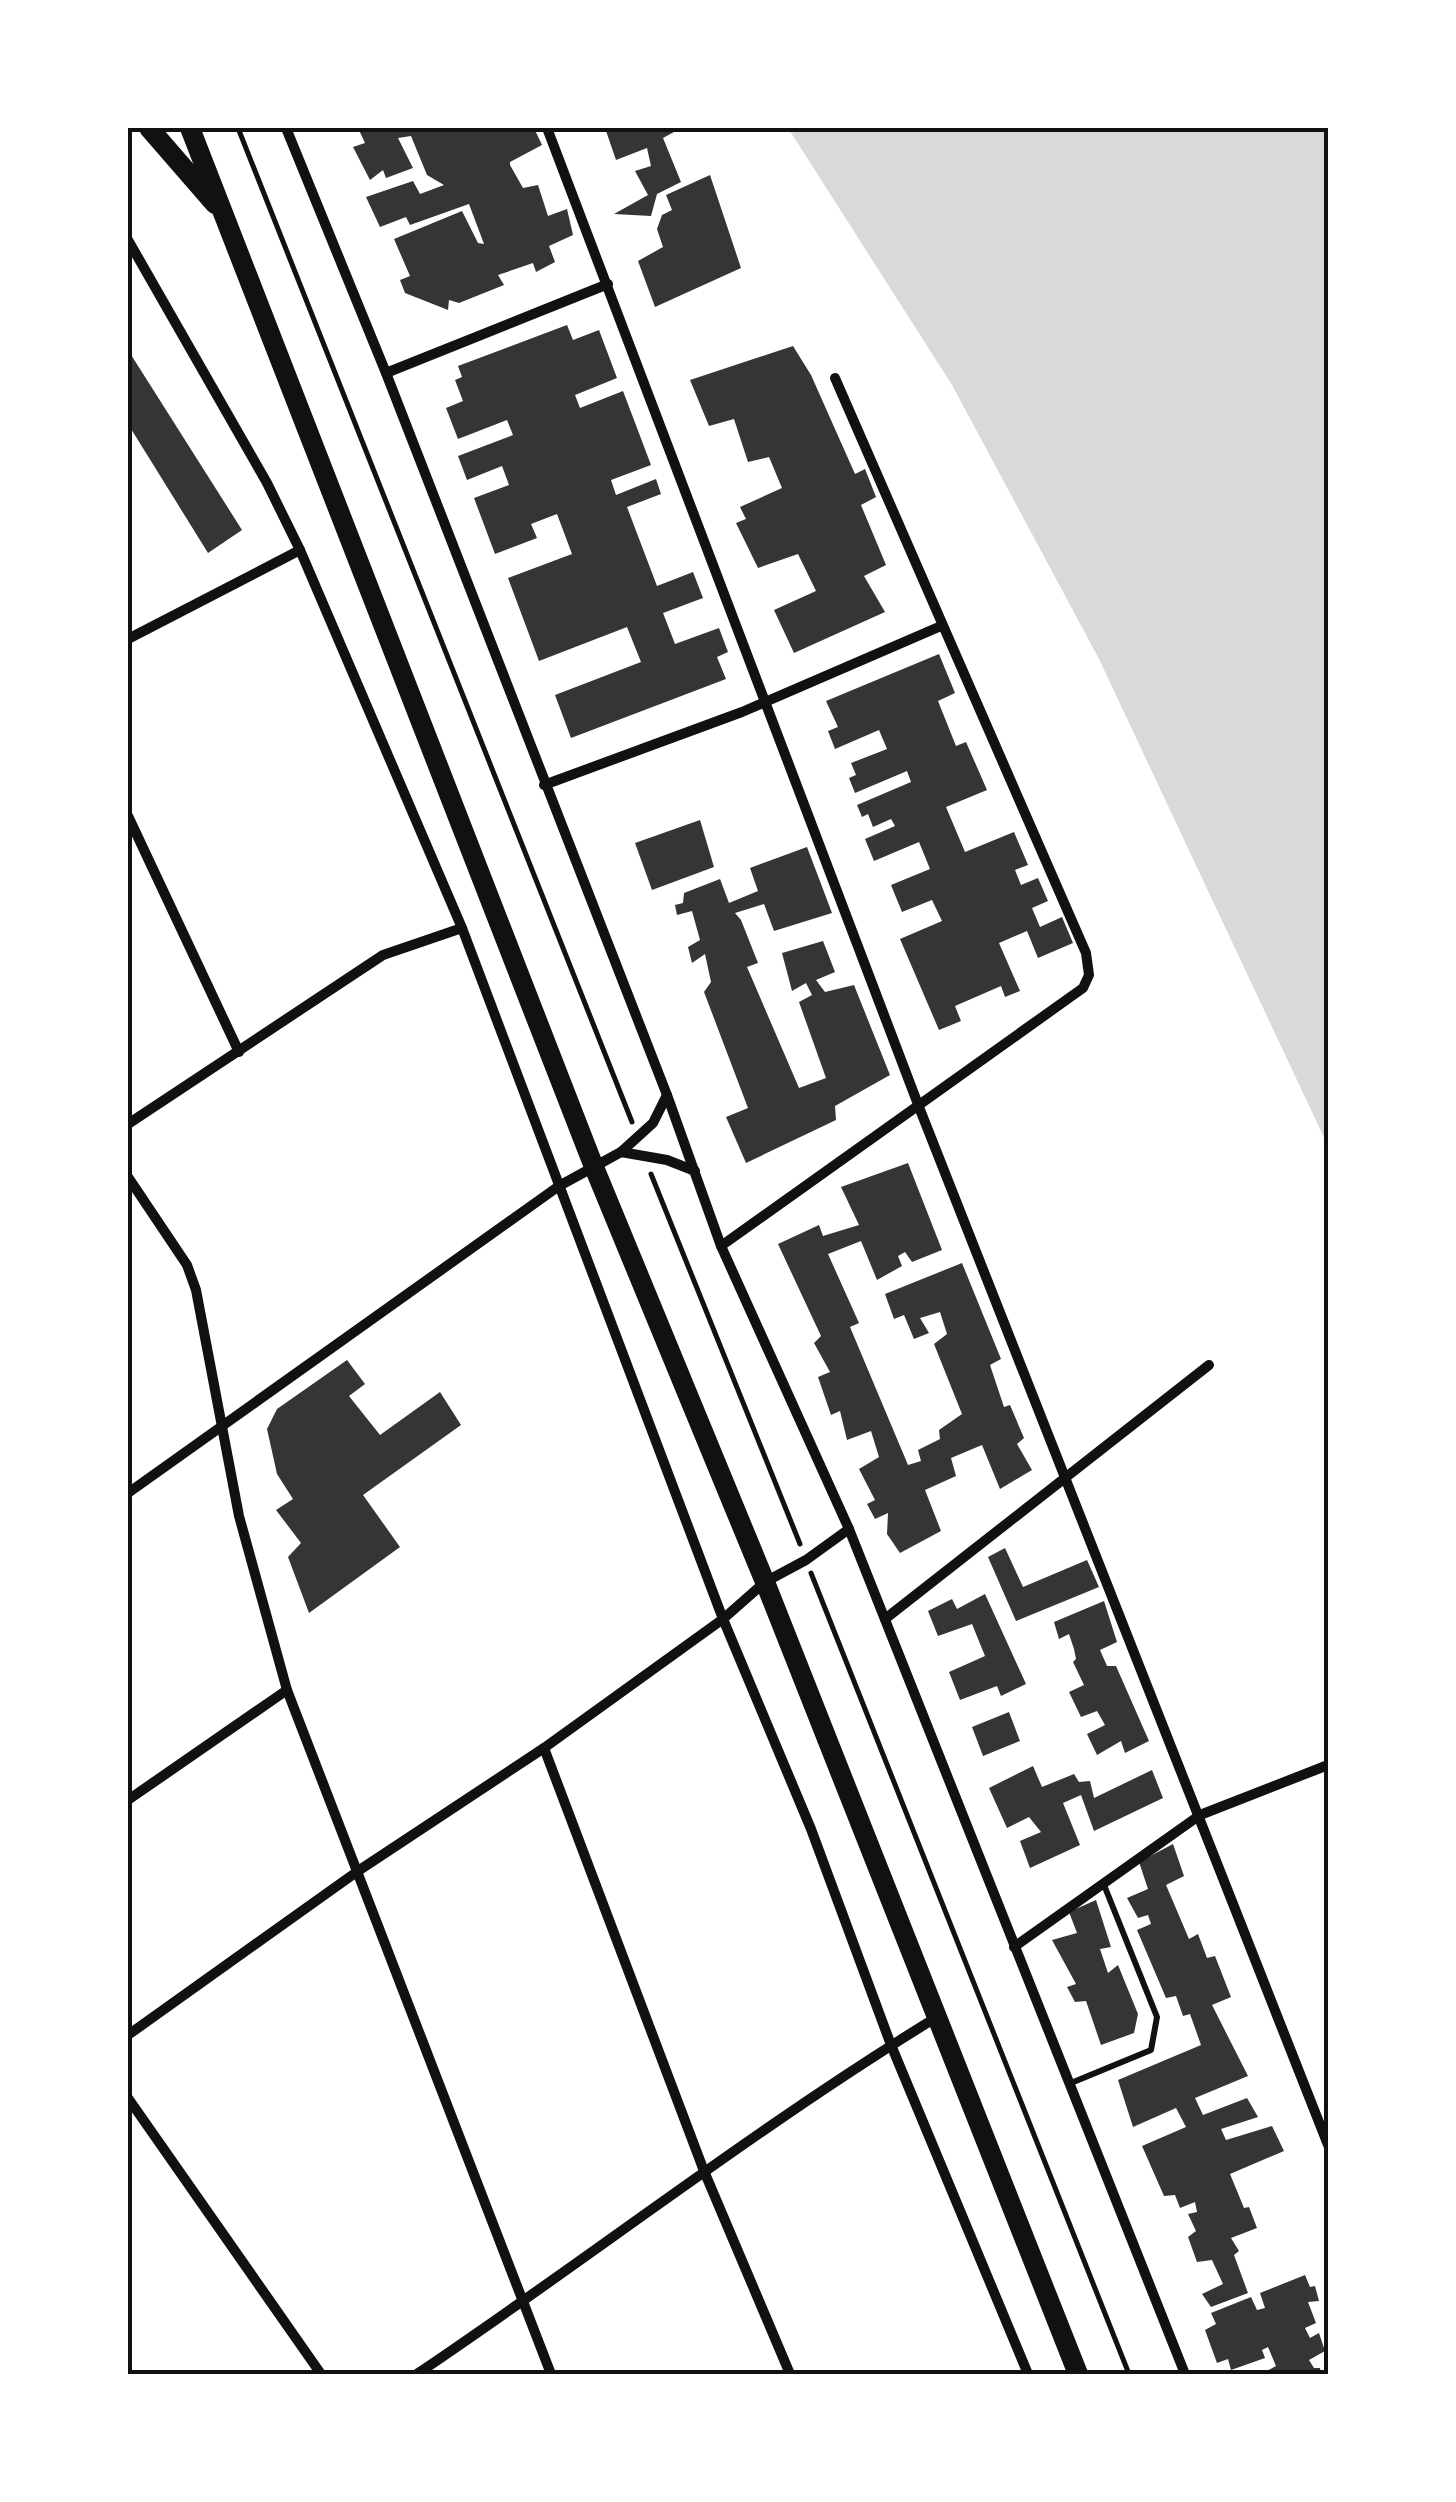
<svg xmlns="http://www.w3.org/2000/svg" width="1456" height="2502" viewBox="0 0 1456 2502" font-family="Quicksand,sans-serif">
<style>
.water{fill:#d9d9d9}
.building{fill:#353535}
.lines{fill:none;stroke-linecap:round;stroke-linejoin:round}
.path{stroke:#111;stroke-width:5}
.service{stroke:#111;stroke-width:6}
.minor{stroke:#111;stroke-width:10}
.primary{stroke:#111;stroke-width:20}
.neatline{fill:none;stroke:#111;stroke-width:4}
</style>
<rect width="100%" height="100%" fill="#fff"/>
<!-- water -->
<path class="water" d="M788 128H1328V1146L1099 659 952 385Z"/>
<!-- building -->
<g class="building">
<path d="M358 128H534L542 145 510 162V165L523 188 538 185 548 216 567 209 573 235 549 246 555 262 536 272 533 263 498 275 504 285 459 303 449 300 448 310 405 293 400 280 410 276 394 239 462 211 478 243 484 244 469 204 410 225 406 217 380 227 366 197 413 181 420 194 444 185 427 175 411 136 398 138 413 168 386 178 383 170 370 180 353 147 365 143Z"/>
<path d="M605 128H670L674 132 663 138 681 182 657 194 651 216 614 214 648 195 635 171 651 166 647 148 616 160Z"/>
<path d="M710 175 741 268 655 307 638 261 663 247 657 229 662 215 672 210 666 195Z"/>
<path d="M567 325 573 340 599 330 617 378 575 395 580 408 623 391 651 465 611 480 616 495 656 479 661 494 627 507 657 586 693 572 703 598 663 613 675 644 719 628 728 652 717 657 726 679 571 738 555 695 641 662 627 627 539 661 508 578 572 554 557 514 531 524 537 538 495 554 474 498 509 485 502 466 467 480 458 456 513 435 507 420 458 439 446 408 463 401 455 380 462 377 458 366Z"/>
<path d="M793 346 811 375 855 474 865 469 876 497 861 505 886 565 864 576 885 612 794 653 774 610 816 591 798 554 758 568 736 523 746 519 740 507 782 488 769 457 748 462 734 419 709 426 690 380Z"/>
<path d="M128 350 242 530 208 553 128 424Z"/>
<path d="M939 654 955 693 938 701 956 746 966 742 987 790 946 807 965 852 1014 832 1028 865 1015 870 1021 885 1038 878 1048 901 1032 908 1040 927 1062 917 1073 943 1038 958 1027 931 999 943 1020 991 1005 997 1001 986 955 1006 961 1021 939 1030 900 939 942 921 932 900 902 912 891 885 930 869 919 842 874 861 865 839 895 826 891 819 873 827 868 814 862 817 857 805 911 782 907 771 855 793 849 778 856 775 851 763 887 749 879 730 835 749 828 731 838 727 826 701Z"/>
<path d="M700 820 714 867 652 890 635 843Z"/>
<path d="M807 847 832 913 774 931 764 904 735 913 741 920 758 963 747 967 799 1088 826 1078 799 1002 812 995 806 983 792 991 782 953 823 941 835 972 816 980 825 992 854 985 890 1075 835 1106 836 1120 746 1163 726 1117 748 1108 704 992 711 982 705 954 692 963 688 947 700 940 692 911 677 915 675 905 683 903 684 893 720 879 729 903 758 891 750 868Z"/>
<path d="M908 1163 942 1250 912 1262 905 1252 898 1256 902 1266 877 1280 861 1241 828 1254 859 1323 850 1327 908 1465 921 1461 918 1450 940 1439 939 1430 962 1414 934 1344 947 1334 940 1312 920 1318 929 1333 914 1339 904 1315 894 1319 885 1294 962 1263 1001 1359 990 1365 1004 1407 1010 1405 1024 1438 1017 1444 1032 1470 1000 1489 982 1445 951 1458 956 1476 925 1490 941 1531 900 1553 887 1534 888 1513 875 1519 867 1504 875 1500 859 1469 879 1457 871 1431 847 1440 840 1411 831 1415 818 1377 830 1372 814 1343 821 1336 778 1244 819 1225 823 1236 859 1225 841 1187Z"/>
<path d="M347 1360 365 1384 349 1396 380 1435 440 1392 461 1425 363 1495 400 1547 309 1613 288 1557 301 1543 276 1510 293 1499 277 1474 267 1429 277 1409Z"/>
<path d="M1005 1548 1023 1587 1087 1560 1099 1587 1016 1621 988 1557Z"/>
<path d="M985 1594 1026 1684 1001 1696 997 1686 960 1700 949 1672 985 1656 972 1624 938 1636 928 1611 952 1599 957 1609Z"/>
<path d="M1104 1601 1117 1642 1100 1650 1107 1666H1116L1149 1741 1125 1753 1121 1741 1097 1755 1087 1734 1105 1725 1097 1711 1081 1717 1069 1692 1084 1685 1073 1662 1076 1659 1074 1649 1069 1634 1059 1639 1054 1622Z"/>
<path d="M1009 1712 1020 1741 983 1756 972 1727Z"/>
<path d="M1033 1766 1042 1787 1074 1774 1079 1782 1090 1781 1094 1798 1152 1770 1163 1798 1094 1831 1081 1795 1063 1803 1080 1845 1030 1868 1020 1841 1041 1832 1029 1817 1007 1828 989 1788Z"/>
<path d="M1173 1844 1184 1876 1166 1885 1189 1939 1198 1934 1207 1958 1215 1956 1231 1997 1212 2005 1248 2076 1195 2098 1203 2115 1247 2098 1258 2117 1221 2129 1226 2140 1272 2126 1284 2151 1230 2174 1244 2208 1249 2207 1257 2228 1231 2238 1239 2251 1234 2255 1248 2293 1211 2307 1202 2294 1223 2284 1212 2260 1197 2262 1188 2237 1196 2231 1188 2214 1197 2212 1195 2202 1180 2208 1175 2195 1164 2196 1142 2146 1186 2127 1176 2108 1133 2127 1118 2080 1201 2045 1190 2014 1183 2016 1176 1996 1166 1998 1137 1930 1151 1924 1148 1915 1138 1918 1127 1898 1148 1889 1139 1862Z"/>
<path d="M1096 1900 1111 1947 1100 1949 1108 1973 1118 1965 1138 2014 1134 2033 1101 2045 1086 2001 1075 2002 1067 1987 1076 1984 1052 1940 1077 1933 1069 1912Z"/>
<path d="M1305 2275 1310 2287 1315 2286 1319 2301 1308 2302 1316 2323 1305 2328 1310 2338 1319 2333 1325 2351 1309 2360 1314 2368H1320L1321 2374H1261L1276 2366 1268 2347 1262 2350 1265 2358 1231 2370 1228 2359 1217 2363 1205 2330 1216 2324 1211 2313 1251 2297 1257 2310 1265 2308 1260 2293Z"/>
</g>
<g class="lines">
<!-- path -->
<g class="path">
<path d="M238 128 632 1122"/>
<path d="M651 1174 800 1544"/>
<path d="M811 1573 1129 2374"/>
</g>
<!-- service -->
<path class="service" d="M1071 2083 1151 2050 1157 2017 1104 1885"/>
<!-- minor -->
<g class="minor">
<path d="M286 128 386 373 667 1095 721 1246 849 1529 1185 2374"/>
<path d="M547 128 919 1107 1328 2145"/>
<path d="M128 240 267 483 300 550 462 928 723 1619 811 1829 891 2045 1028 2374"/>
<path d="M386 373 608 284"/>
<path d="M128 639 300 550"/>
<path d="M544 785 742 712 941 626"/>
<path d="M128 816 239 1052"/>
<path d="M128 1124 383 955 462 928"/>
<path d="M621 1152 653 1123 667 1095"/>
<path d="M128 1177 187 1265 196 1290 239 1516 287 1690 551 2374"/>
<path d="M721 1246 1083 988 1089 975 1086 953 835 378"/>
<path d="M128 1493 559 1186 621 1152 667 1160 695 1171"/>
<path d="M885 1619 1209 1365"/>
<path d="M544 1748 704 2171 790 2374"/>
<path d="M128 1800 287 1690"/>
<path d="M1014 1947 1200 1815 1328 1765"/>
<path d="M128 2035 358 1871 544 1748 723 1619 765 1582 806 1560 849 1529"/>
<path d="M128 2098 321 2374"/>
<path d="M417 2374C591 2257 757 2127 937 2017"/>
</g>
<!-- primary -->
<g class="primary">
<path d="M149 128 215 204"/>
<path d="M190 128 594 1167 765 1582 1078 2374"/>
</g>
</g>
<!-- border -->
<rect width="1456" height="2502" fill="none" stroke="#ffffff" stroke-width="260"/>
<rect x="130" y="130" width="1196" height="2242" class="neatline"/>
</svg>
